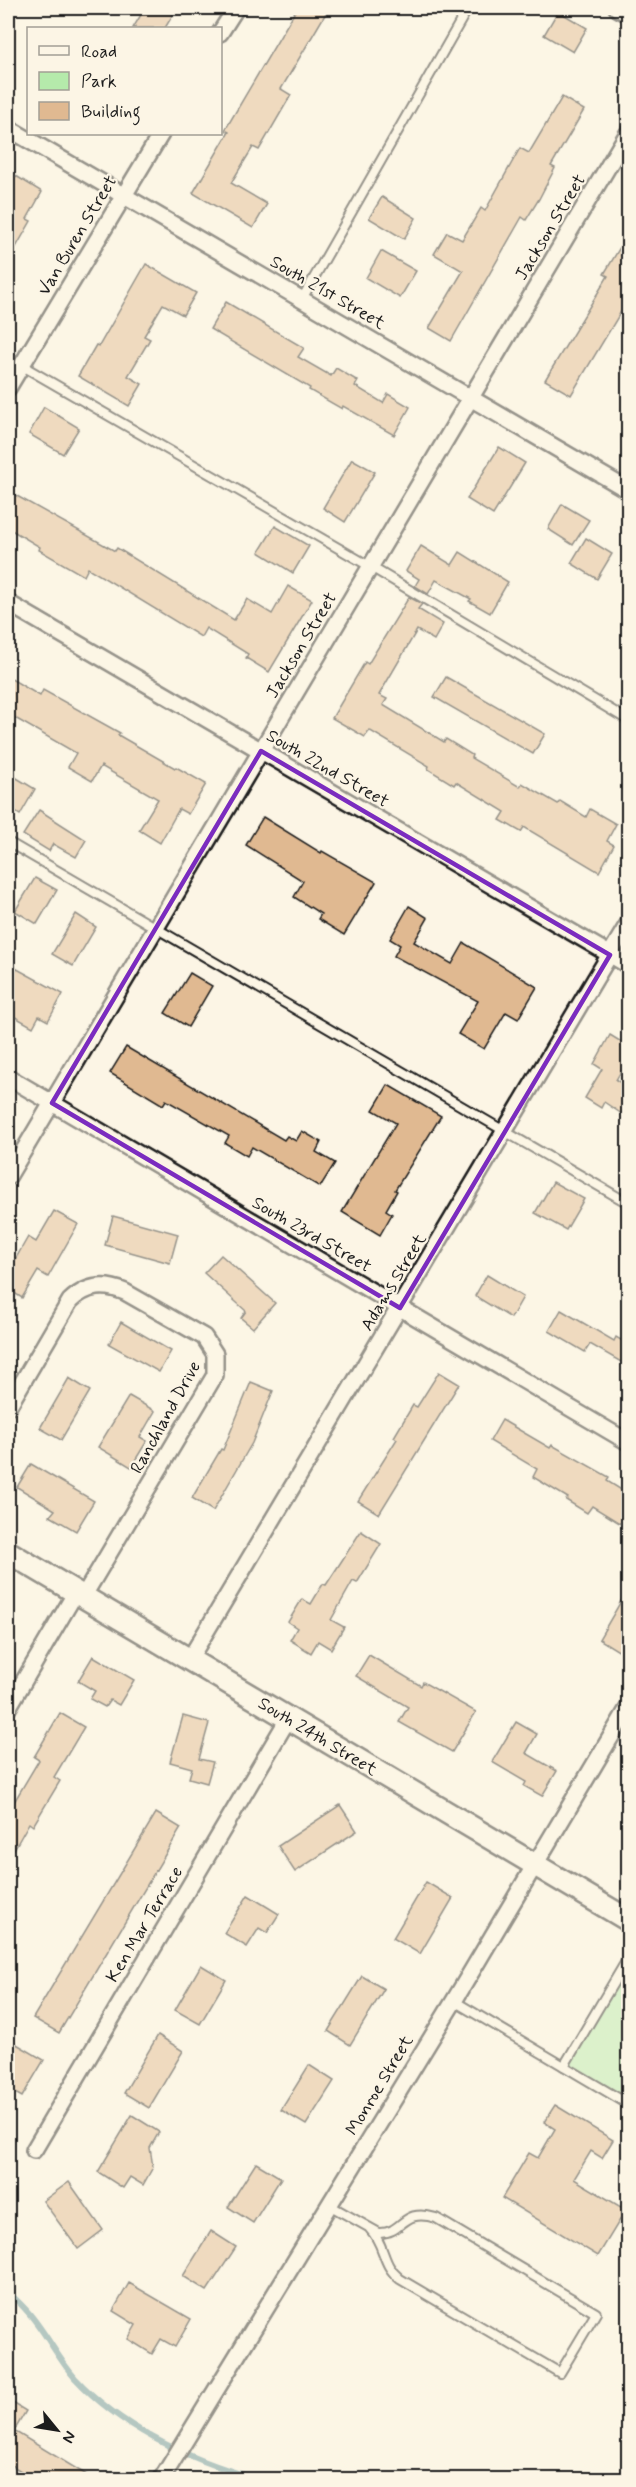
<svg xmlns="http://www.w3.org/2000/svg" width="636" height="2487" viewBox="0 0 636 2487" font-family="Mynerve,sans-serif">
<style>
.green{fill:#b5eaab;stroke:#688364;stroke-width:1.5}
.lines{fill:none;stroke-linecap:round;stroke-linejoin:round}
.stream{stroke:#5f8f95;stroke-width:6}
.building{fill:#e0b991;stroke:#1c1c1c;stroke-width:1.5}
.lane-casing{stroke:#1c1c1c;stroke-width:12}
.street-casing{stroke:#1c1c1c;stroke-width:20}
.secondary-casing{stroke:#1c1c1c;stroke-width:26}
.lane{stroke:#fcf5e5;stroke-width:8}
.street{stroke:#fcf5e5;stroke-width:15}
.secondary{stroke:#fcf5e5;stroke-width:21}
.marked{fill:none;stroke:#7b2cbf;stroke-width:4.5;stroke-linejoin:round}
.labels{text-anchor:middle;stroke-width:4.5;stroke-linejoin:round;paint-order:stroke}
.street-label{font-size:18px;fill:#1c1c1c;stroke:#fcf5e5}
</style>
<rect width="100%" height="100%" fill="#fcf5e5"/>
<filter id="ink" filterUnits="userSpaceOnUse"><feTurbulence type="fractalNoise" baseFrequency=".0167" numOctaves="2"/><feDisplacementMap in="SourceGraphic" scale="12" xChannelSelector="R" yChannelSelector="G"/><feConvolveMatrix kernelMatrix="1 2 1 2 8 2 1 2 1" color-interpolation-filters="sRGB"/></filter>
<g filter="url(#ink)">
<!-- green -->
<path class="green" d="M628 1958V2104L564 2066Z"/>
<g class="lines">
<!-- stream -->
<path class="stream" d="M8 2292C14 2298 21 2304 27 2311 45 2331 57 2357 75 2378 124 2431 192 2461 261 2480"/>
</g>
<!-- building -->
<g class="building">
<path d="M145 8H164L174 13 165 28H133Z"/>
<path d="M297 8H329L281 89 291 95 259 150 253 147 231 183 267 204 253 228 193 193 229 132 225 130Z"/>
<path d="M558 11 587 28 573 52 544 35Z"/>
<path d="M562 97 584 110 551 166 555 168 539 199 526 220 522 217 451 341 429 328 463 271 434 254 447 232 462 240 481 208 485 211 520 148 529 153Z"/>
<path d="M8 171 42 192 27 219 31 221 8 261Z"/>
<path d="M382 197 416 218 404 239 369 218Z"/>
<path d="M628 234V286L622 296 628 300 571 395 545 380 608 276 604 274Z"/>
<path d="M381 251 416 271 400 298 366 278Z"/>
<path d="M146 264 196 293 183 315 163 304 144 336 150 339 128 376 142 384 129 406 78 376 96 345 99 346Z"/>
<path d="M226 302 304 348 298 357 331 376 336 368 358 381 355 386 383 403 388 394 410 407 394 435 343 406 342 409 309 390 310 388 210 329Z"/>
<path d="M44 407 79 428 63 454 29 434Z"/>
<path d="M499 447 525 463 493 515 467 499Z"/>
<path d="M352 459 375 472 345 522 323 508Z"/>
<path d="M8 491 115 551 117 548 234 620 247 599 272 614 288 586 312 600 269 672 246 658 248 654 206 628 201 637 88 568 84 576 39 550 40 547 8 528Z"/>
<path d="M562 504 589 520 573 545 548 529Z"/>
<path d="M275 526 309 546 293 573 259 552Z"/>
<path d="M586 538 612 554 597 579 571 563Z"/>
<path d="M421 546 452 565 460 552 508 582 490 613 469 601 471 599 436 580 428 594 415 586 419 579 406 571Z"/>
<path d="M409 597 422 604 418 609 443 624 434 640 417 630 379 695 387 699 383 705 444 742 446 739 472 755 471 758 520 787 522 783 558 804 560 801 586 817 590 809 616 824 607 841 614 845 599 872 524 827 521 832 500 820 505 812 456 782 454 785 428 769 429 766 369 730 365 737 332 718 365 662 368 664Z"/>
<path d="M8 677 40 696 43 690 120 733 118 735 175 768 176 767 206 784 188 814 179 809 160 843 139 830 158 799 101 766 92 781 68 767 76 753 8 714Z"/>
<path d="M446 677 545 734 533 754 434 697Z"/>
<path d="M15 777 35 789 20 815 8 807V789Z"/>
<path d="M39 810 86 840 76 857 53 844 49 851 23 835Z"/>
<path d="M263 817 321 853 322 851 376 882 344 935 318 919 321 914 294 897 303 881 246 845Z"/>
<path d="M35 878 57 890 37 924 15 911Z"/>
<path d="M409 906 428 918 414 942 452 964 464 943 537 987 518 1019 506 1012 484 1049 458 1034 478 1001 394 956 400 945 390 939Z"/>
<path d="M76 914 96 927 73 966 52 954Z"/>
<path d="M8 964 63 994 48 1021 39 1016 33 1027 8 1013Z"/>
<path d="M190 973 212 986 188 1027 165 1013Z"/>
<path d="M610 1035 628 1046V1059L616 1080 628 1087V1103L622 1114 604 1102 601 1108 585 1098 602 1069 594 1064Z"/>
<path d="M126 1047 284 1140 287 1136 296 1141 302 1131 321 1142 316 1152 335 1163 320 1187 252 1147 247 1156 225 1143 229 1136 166 1100 163 1105 110 1073Z"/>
<path d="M388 1085 441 1116 395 1190 397 1191 386 1210 392 1214 380 1235 342 1212 396 1123 373 1110Z"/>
<path d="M553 1182 584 1199 566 1230 535 1213Z"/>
<path d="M54 1211 78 1224 48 1277 38 1271 22 1298 8 1289V1272L28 1237 36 1242Z"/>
<path d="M113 1216 178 1234 170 1263 105 1245Z"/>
<path d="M221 1255 275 1303 253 1328 241 1318 246 1311 204 1273Z"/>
<path d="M487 1275 523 1297 511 1318 475 1296Z"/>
<path d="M561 1310 614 1341 616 1337 628 1344V1366L590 1344 585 1352 549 1331Z"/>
<path d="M121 1322 171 1351 159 1372 109 1344Z"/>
<path d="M439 1372 459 1384 379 1514 358 1501 397 1439 394 1437 413 1405 417 1407Z"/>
<path d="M69 1378 90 1391 61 1440 40 1428Z"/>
<path d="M251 1382 273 1391 252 1443 213 1511 192 1498 221 1449 223 1450Z"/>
<path d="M129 1396 155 1411 140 1437 147 1441 131 1467 98 1447Z"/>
<path d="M502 1420 550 1448 552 1445 609 1477 607 1481 628 1494V1511L621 1524 592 1506 587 1513 566 1500 568 1498 533 1477 537 1469 490 1441Z"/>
<path d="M31 1464 94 1501 76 1531 50 1516 55 1510 17 1487Z"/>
<path d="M361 1531 381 1544 357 1583 353 1581 331 1620 344 1627 331 1649 318 1641 311 1653 290 1640 297 1628 288 1622 302 1599 311 1604 323 1584 326 1585Z"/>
<path d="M628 1589V1637L620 1652 599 1639Z"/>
<path d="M369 1655 421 1686 423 1682 476 1712 452 1752 399 1722 408 1707 356 1676Z"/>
<path d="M93 1656 134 1680 119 1705 110 1700 105 1707 90 1699 95 1691 78 1681Z"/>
<path d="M60 1713 84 1727 54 1777 60 1781 33 1826 29 1823 8 1860V1812L39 1760 34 1757Z"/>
<path d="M183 1716 209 1723 199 1759 213 1762 207 1783 189 1778 192 1768 170 1762Z"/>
<path d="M516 1722 537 1734 526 1753 557 1771 542 1796 524 1786 526 1782 492 1762Z"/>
<path d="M340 1805 357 1831 295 1872 278 1846Z"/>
<path d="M156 1813 181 1828 59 2033 33 2018Z"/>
<path d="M426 1882 453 1898 420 1954 393 1938Z"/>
<path d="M248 1895 279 1914 267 1933 259 1928 247 1947 224 1933Z"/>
<path d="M201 1965 226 1980 200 2024 175 2010Z"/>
<path d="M362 1976 384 1989 350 2045 328 2031Z"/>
<path d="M158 2035 183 2051 149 2108 124 2093Z"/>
<path d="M8 2039 44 2060 22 2097 8 2089Z"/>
<path d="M309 2065 334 2081 306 2125 281 2110Z"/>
<path d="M555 2105 613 2140 602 2158 591 2151 574 2179 626 2210 598 2256 502 2198 529 2153 538 2158 555 2129 544 2122Z"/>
<path d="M132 2115 159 2132 150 2148 153 2167 143 2185 130 2177 123 2188 98 2172Z"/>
<path d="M256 2163 281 2178 253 2223 228 2207Z"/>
<path d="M69 2182 103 2230 78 2249 43 2201Z"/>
<path d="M211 2231 236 2247 207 2291 183 2276Z"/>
<path d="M129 2283 191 2319 175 2347 161 2339 152 2354 128 2339 136 2325 113 2311Z"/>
<path d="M8 2400 26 2411 14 2431 95 2480H35L8 2463Z"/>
</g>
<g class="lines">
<defs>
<g id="lane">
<path d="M302 299 468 8"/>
<path d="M21 365 371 567 628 720"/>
<path d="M8 842 628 1203"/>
<path d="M454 2001 628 2104"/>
<path d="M564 2066 628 1958"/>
<path d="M329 2205 379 2233C404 2234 401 2207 436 2218L596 2313 560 2373 400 2279C381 2264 386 2246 370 2229"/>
</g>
<g id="street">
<path d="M617 8 628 14"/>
<path d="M220 33 236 8"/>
<path d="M8 128 628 490"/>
<path d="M8 388 161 134"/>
<path d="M8 603 628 965"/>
<path d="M8 1077 628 1442"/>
<path d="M8 1177 628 133"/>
<path d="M8 1407 70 1301C87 1285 104 1283 125 1292L204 1337 215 1354V1375L83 1597"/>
<path d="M189 1660 628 924"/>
<path d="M8 1708 76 1592"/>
<path d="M34 2150 288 1719"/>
<path d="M161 2480 454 2001 628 1708"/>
</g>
<path id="secondary" d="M8 1552 628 1920"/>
</defs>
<!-- lane casing -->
<use href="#lane" class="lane-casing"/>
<!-- street casing -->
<use href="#street" class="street-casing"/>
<!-- secondary casing -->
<use href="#secondary" class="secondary-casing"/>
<!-- lane -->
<use href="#lane" class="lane"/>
<!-- street -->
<use href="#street" class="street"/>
<!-- secondary -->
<use href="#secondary" class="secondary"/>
</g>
</g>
<!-- marked area -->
<path d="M0 0H636V2487H0ZM261 751 610 955 400 1308 52 1103Z" fill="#fcf5e5" fill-opacity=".55" fill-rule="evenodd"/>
<path class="marked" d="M261 751 610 955 400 1308 52 1103Z"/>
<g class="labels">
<!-- street labels -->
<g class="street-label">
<text transform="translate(550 227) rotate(-59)" y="6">Jackson Street</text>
<text transform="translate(77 235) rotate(-59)" y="6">Van Buren Street</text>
<text transform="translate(328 292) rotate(30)" y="6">South 21st Street</text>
<text transform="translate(301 645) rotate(-59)" y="6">Jackson Street</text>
<text transform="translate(328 768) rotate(30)" y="6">South 22nd Street</text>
<text transform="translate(312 1234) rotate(30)" y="6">South 23rd Street</text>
<text transform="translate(393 1282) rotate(-59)" y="6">Adams Street</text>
<text transform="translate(165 1417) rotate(-61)" y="6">Ranchland Drive</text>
<text transform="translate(318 1736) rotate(31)" y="6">South 24th Street</text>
<text transform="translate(144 1924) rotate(-59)" y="6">Ken Mar Terrace</text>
<text transform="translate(379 2085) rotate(-59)" y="6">Monroe Street</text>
</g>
</g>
<!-- margin -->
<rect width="636" height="2487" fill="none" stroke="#fcf5e5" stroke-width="30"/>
<rect x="15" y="15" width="606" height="2457" fill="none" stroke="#1c1c1c" stroke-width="2" filter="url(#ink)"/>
<!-- legend -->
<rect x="27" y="27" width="195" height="108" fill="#fcf5e5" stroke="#a29e95" stroke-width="1.5"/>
<rect x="39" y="46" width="30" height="9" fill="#fcf5e5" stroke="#a29e95" stroke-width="1.5"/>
<text x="81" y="57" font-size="18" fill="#1c1c1c">Road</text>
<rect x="39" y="72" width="30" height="18" fill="#b5eaab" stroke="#a29e95" stroke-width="1.5"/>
<text x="81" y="87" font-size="18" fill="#1c1c1c">Park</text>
<rect x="39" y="102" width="30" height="18" fill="#e0b991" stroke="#a29e95" stroke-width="1.5"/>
<text x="81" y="117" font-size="18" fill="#1c1c1c">Building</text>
<!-- north arrow -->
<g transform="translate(57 2430) rotate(120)" stroke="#fcf5e5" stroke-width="4.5" paint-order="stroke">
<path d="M0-4.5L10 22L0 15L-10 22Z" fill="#1c1c1c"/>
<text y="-9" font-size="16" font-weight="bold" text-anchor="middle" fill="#1c1c1c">N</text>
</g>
</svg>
